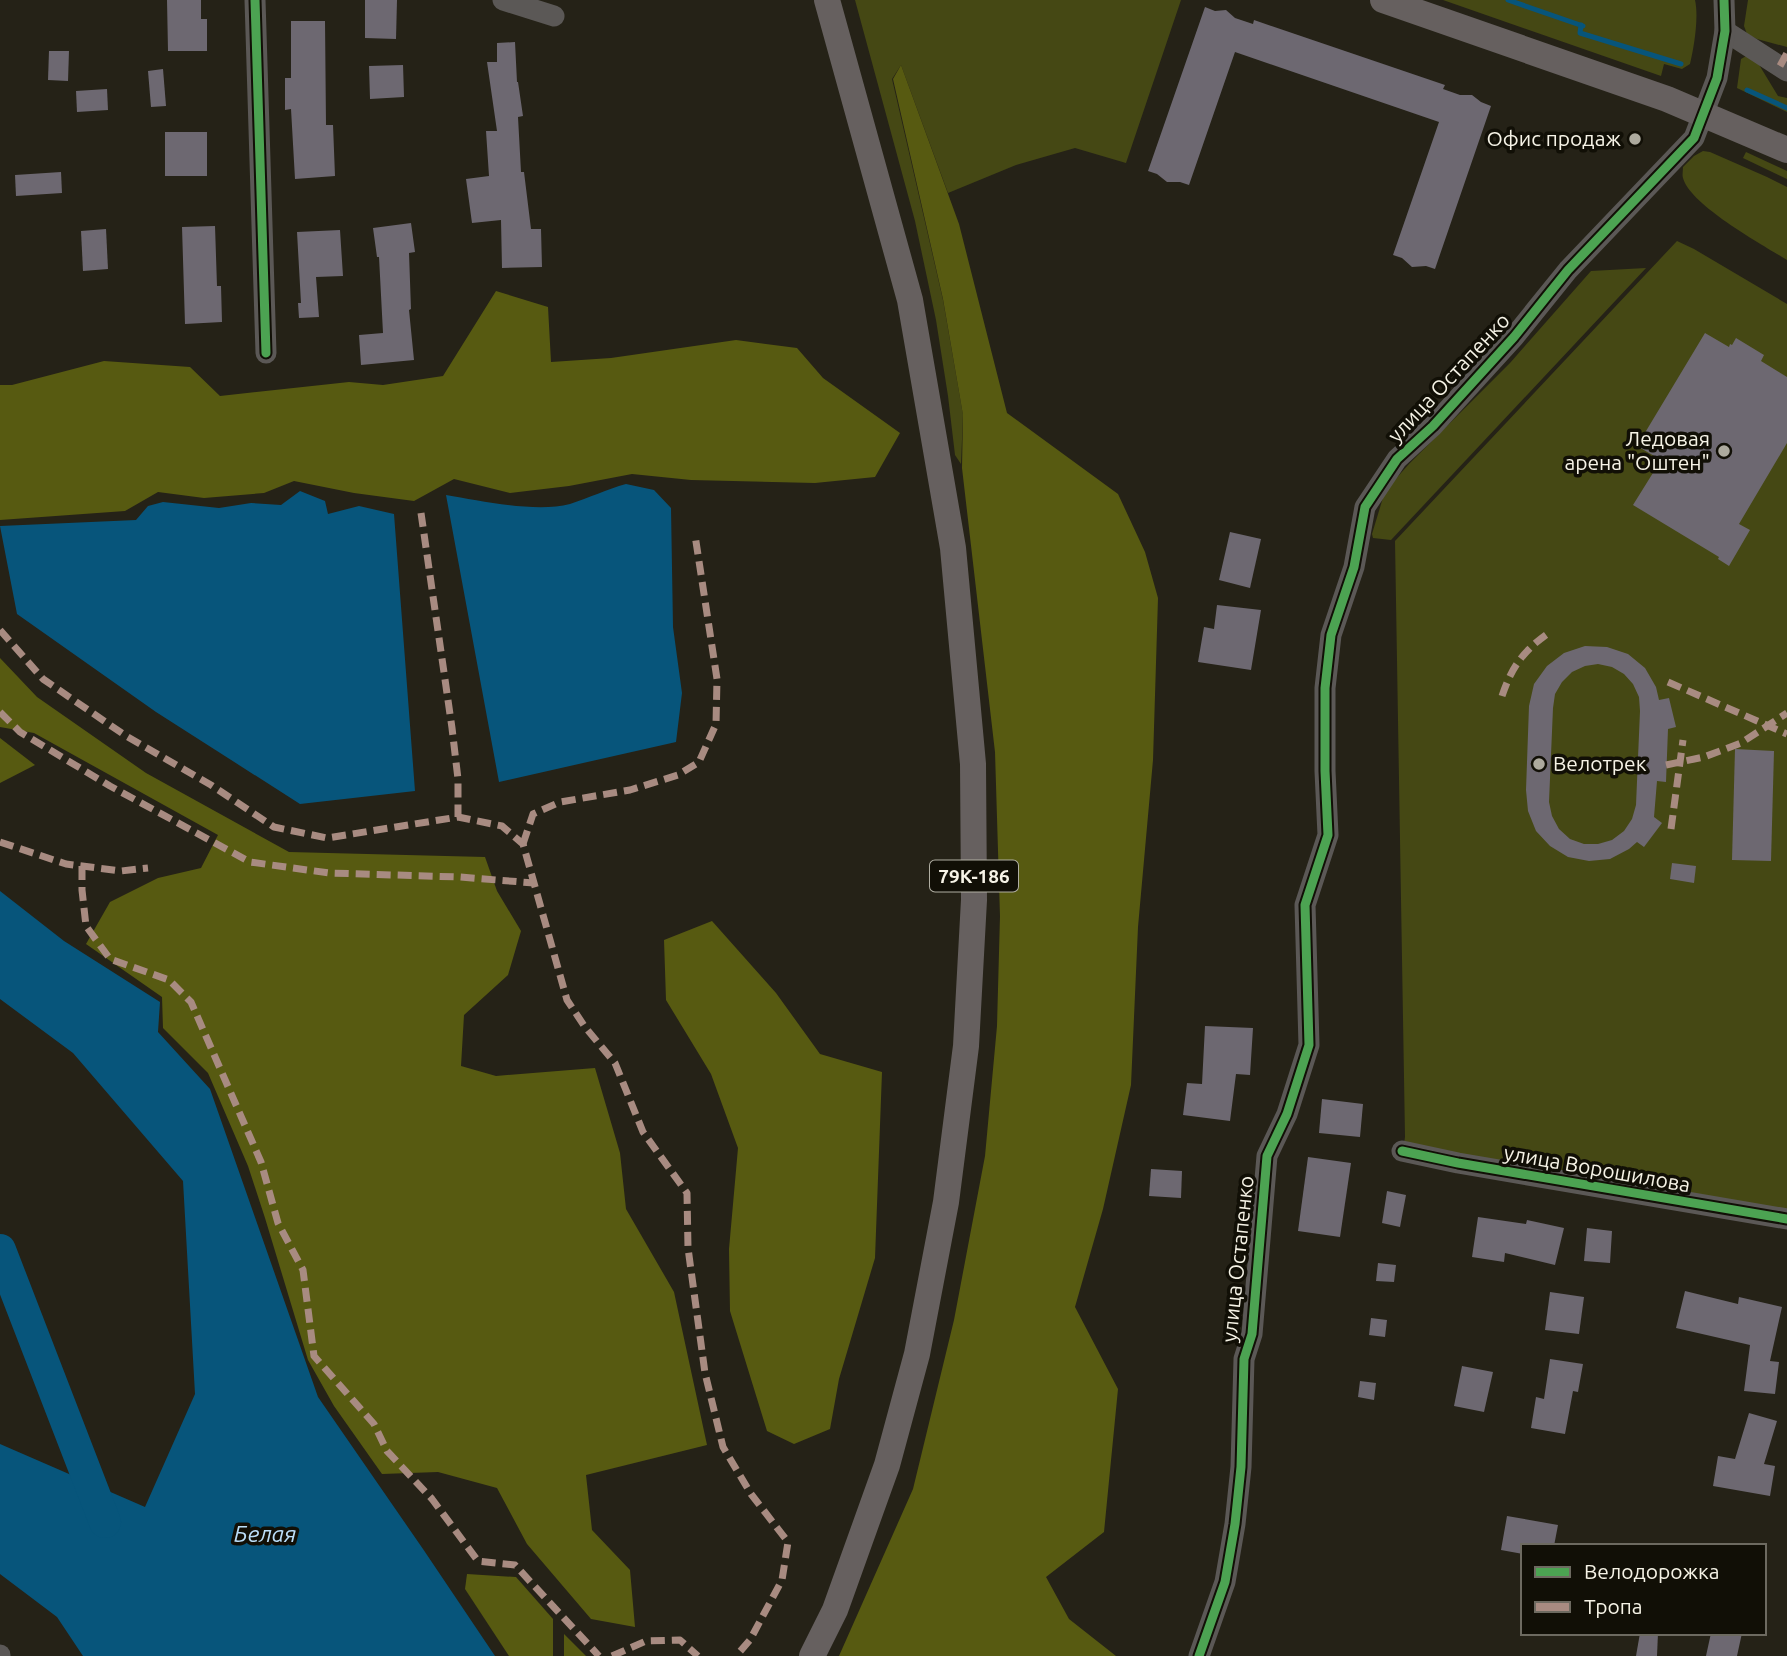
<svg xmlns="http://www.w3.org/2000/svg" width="1787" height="1656" viewBox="0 0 1787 1656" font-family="Ubuntu,sans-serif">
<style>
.green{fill:#454814}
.forest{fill:#575a11}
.water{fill:#07557b}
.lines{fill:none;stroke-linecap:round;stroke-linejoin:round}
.stream{stroke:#07557b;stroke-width:5}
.river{stroke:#07557b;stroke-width:32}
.building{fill:#6d6871;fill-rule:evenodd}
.minor{stroke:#5b5856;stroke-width:21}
.major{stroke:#66605f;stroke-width:26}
.quiet{stroke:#a88b81;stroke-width:7;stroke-dasharray:14 7;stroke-linecap:butt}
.cycleway-casing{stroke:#110f06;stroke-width:13}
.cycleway{stroke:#4ca352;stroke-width:9}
.poi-dot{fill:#adaa9e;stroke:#110f06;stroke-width:2.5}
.labels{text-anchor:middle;stroke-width:7;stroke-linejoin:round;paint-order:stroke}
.shield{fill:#110f06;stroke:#b1afa3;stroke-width:2}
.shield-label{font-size:19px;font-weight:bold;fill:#f6f3e6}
.poi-label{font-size:21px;fill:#f6f3e6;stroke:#110f06;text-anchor:end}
.street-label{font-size:21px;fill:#f6f3e6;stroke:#110f06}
.water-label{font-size:23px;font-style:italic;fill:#bbdef8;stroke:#110f06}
</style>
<rect width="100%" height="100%" fill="#252217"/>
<!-- green -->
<g class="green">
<path d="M855 0H1181L1126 163 1075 148 1016 165 948 193 901 65 892 79 943 300 963 415 961 464 955 455 948 396 936 320 915 221Z"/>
<path d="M1443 0H1695C1699 17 1694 47 1690 64L1682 69 1664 64 1661 76Z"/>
<path d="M1748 0H1787V47L1757 39 1747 34 1744 26Z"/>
<path d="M1748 55 1758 63 1778 96 1787 98V112L1737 88 1741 59Z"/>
<path d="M1703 151 1710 152 1767 177 1787 187V260C1763 245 1690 205 1683 178 1682 175 1683 171 1683 167L1694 156Z"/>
<path d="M1746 152 1787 171V179L1743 158Z"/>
<path d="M1677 241 1694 249 1787 304V1210L1403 1151 1405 1137 1395 541Z"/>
<path d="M1646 268 1391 540 1373 538 1372 534 1385 491 1409 464 1510 363 1591 271Z"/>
</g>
<!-- forest -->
<g class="forest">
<path d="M901 65 959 224 1007 413 1118 494 1145 552 1158 598 1153 760 1138 927 1131 1085 1103 1209 1075 1307 1118 1389 1104 1532 1046 1577 1069 1619 1116 1656H839L913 1489 954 1320 985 1156 997 1026 1000 916 995 752 962 468 963 415 943 299 893 79Z"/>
<path d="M496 291 548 307 551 362 611 358 736 340 797 348 823 378 900 433 875 477 815 483 691 480 632 474 569 486 510 493 454 479 414 501 354 493 294 481 264 493 204 498 158 492 125 511 0 520V385H12L104 361 190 367 220 396 349 382 383 385 443 376Z"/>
<path d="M0 658 37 697 146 773 289 852 485 857 497 891 521 931 508 975 464 1015 461 1066 496 1076 595 1068 620 1153 626 1209 674 1292 707 1445 586 1475 592 1530 630 1570 635 1627 591 1619 527 1544 497 1488 438 1472 382 1474 334 1406 308 1360 265 1218 248 1166 208 1073 163 1028 162 997 86 944 110 902 158 878 201 868 218 835 34 733 0 727Z"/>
<path d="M0 738 35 765 0 783Z"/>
<path d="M712 921 776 993 820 1054 882 1072 875 1258 839 1379 830 1429 794 1444 767 1431 730 1311 729 1249 738 1148 711 1074 666 1000 664 940Z"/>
<path d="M467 1574 516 1577 553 1619V1656H509L465 1589Z"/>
<path d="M564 1634 586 1656H564Z"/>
</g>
<!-- water -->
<g class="water">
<path d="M626 484 654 490 671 508 673 627 682 693 676 742 499 782 446 495C482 501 536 513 570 504 589 498 607 489 626 484Z"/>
<path d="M300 491 325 501 328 514 359 506 394 514 415 791 300 804 156 712 17 614 0 526 136 520 148 506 163 502 219 508 251 503 281 505Z"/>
<path d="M0 891 64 941 160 1002 158 1032 210 1089 318 1397 423 1549 495 1656H83L57 1617 0 1574V1444L145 1507 195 1394 183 1181 73 1053 0 999Z"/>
</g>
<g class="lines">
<!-- stream -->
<g class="stream">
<path d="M1508 0 1583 26"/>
<path d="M1581 25 1580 33 1681 64"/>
<path d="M1747 90 1787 108"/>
</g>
<!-- river -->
<path class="river" d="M0 1250 105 1522"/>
</g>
<!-- building -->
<g class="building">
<path d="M167 0H201V19H207V51H168Z"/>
<path d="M365 0H397L396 39 365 38Z"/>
<path d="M1205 7 1215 11 1226 10 1235 18 1253 24 1254 20 1445 85 1443 89 1460 95H1472L1481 102 1491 106 1435 269 1426 266 1412 267 1402 258 1393 255 1439 122 1235 52 1189 185 1180 182H1167L1157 174 1148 171Z"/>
<path d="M291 21H325L326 125H333L335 176 295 179 291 109 285 110V78H291Z"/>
<path d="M515 42 517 82H518L523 116 518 117 521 172H524L531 229H541L542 267 502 268 501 220 472 223 466 179 489 176 486 131H497L487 62H497V43Z"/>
<path d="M49 51H69L68 81 48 80Z"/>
<path d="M403 65 404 97 370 99 369 66Z"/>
<path d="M163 69 166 106 151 107 148 71Z"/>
<path d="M107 89 108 110 77 112 76 91Z"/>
<rect x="165" y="132" width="42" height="44"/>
<path d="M61 172 62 193 16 196 15 175Z"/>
<path d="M411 223 415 252 409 253 411 309 409 310 414 360 361 365 359 335 383 333 379 257H377L373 228Z"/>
<path d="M215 226 217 286H221L222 322 185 324 182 227Z"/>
<path d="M106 229 108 269 83 271 81 231Z"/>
<path d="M340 230 343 276 316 277 319 317 299 318 298 303H301L297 232Z"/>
<path d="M1705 333 1729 347 1730 344 1732 345 1736 338 1764 355 1761 361 1787 377V443L1739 524 1750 530 1729 566 1718 559 1719 557 1633 505 1661 460 1637 446Z"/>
<path d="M1230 532 1261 539 1250 588 1219 580Z"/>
<path d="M1217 605 1261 610 1251 670 1198 662 1204 627 1214 629Z"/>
<path d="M1585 646 1607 647 1628 654 1645 668 1656 687 1659 700 1669 698 1676 727 1668 729 1666 782 1657 781 1654 817 1662 823 1644 847 1637 842 1629 849 1610 859 1589 861 1568 857 1550 846 1536 831 1528 811 1526 790 1529 706 1534 684 1547 666 1564 653ZM1598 664 1612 667 1624 674 1633 684 1639 697 1640 711 1636 805 1632 819 1624 831 1612 840 1598 844H1584L1570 839 1559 829 1552 816 1549 802 1553 708 1555 694 1562 682 1572 672 1585 666Z"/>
<path d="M1735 749 1774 751 1771 861 1732 860Z"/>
<path d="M1672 863 1696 866 1694 883 1670 879Z"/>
<path d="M1205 1026 1253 1028 1250 1075 1236 1074 1230 1121 1183 1115 1187 1083 1202 1084Z"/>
<path d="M1322 1099 1363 1104 1360 1137 1319 1133Z"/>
<path d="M1308 1157 1351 1163 1340 1237 1298 1231Z"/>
<path d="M1151 1169 1182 1171 1181 1198 1149 1196Z"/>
<path d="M1387 1191 1406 1195 1400 1227 1382 1223Z"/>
<path d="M1478 1217 1526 1224 1527 1220 1564 1228 1555 1265 1505 1253 1504 1262 1472 1257Z"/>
<path d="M1587 1228 1612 1231 1610 1263 1584 1261Z"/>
<path d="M1378 1263 1396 1265 1394 1282 1376 1281Z"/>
<path d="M1685 1291 1738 1304 1739 1297 1782 1307 1770 1361 1779 1362 1775 1394 1744 1391 1750 1345 1676 1328Z"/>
<path d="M1550 1292 1584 1297 1579 1334 1545 1330Z"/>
<path d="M1371 1318 1387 1320 1385 1337 1369 1335Z"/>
<path d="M1550 1359 1583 1364 1578 1392 1573 1391 1565 1434 1531 1428 1536 1397 1544 1399Z"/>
<path d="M1462 1366 1493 1372 1484 1412 1454 1406Z"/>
<path d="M1360 1381 1376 1383 1374 1400 1358 1397Z"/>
<path d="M1749 1413 1777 1421 1764 1464 1775 1466 1770 1496 1713 1486 1718 1456 1735 1459Z"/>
<path d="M1507 1516 1558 1525 1554 1546H1523V1554L1501 1550Z"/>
<path d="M1640 1633H1658L1657 1656H1636Z"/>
<path d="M1711 1633H1742L1737 1656H1706Z"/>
</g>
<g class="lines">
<!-- minor -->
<g class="minor">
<path d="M255 0 266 353"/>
<path d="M503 0 554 16"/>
<path d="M1725 31 1787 71"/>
<path d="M1402 1151 1458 1163 1787 1219"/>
<path d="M0 1655V1656"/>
<path d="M1199 1656 1225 1582 1235 1524 1241 1467 1244 1359 1252 1334 1267 1156 1287 1114 1309 1045 1305 905 1328 835 1325 771V688L1331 635 1354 567 1365 507 1397 459 1433 426 1514 337 1568 270 1694 138 1717 78 1725 31 1724 0"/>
</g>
<!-- major -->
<g class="major">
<path d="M1383 0 1667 99 1787 150"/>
<path d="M812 1656 835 1610 887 1465 917 1354 946 1202 966 1046 974 900 973 764 953 548 910 300 827 0"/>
</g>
<!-- quiet -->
<g class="quiet">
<path d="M1780 66 1787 53"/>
<path d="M421 513 452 728 458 779V817"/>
<path d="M0 630 43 679 126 736 211 785 274 827 327 838 458 817 502 826 523 844 567 1000 585 1027 615 1063 643 1132 687 1193 688 1248 705 1373 723 1447 751 1494 788 1542 782 1580 750 1640 736 1656"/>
<path d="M1668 682 1787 734"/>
<path d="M1502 696C1512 666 1524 650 1550 632"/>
<path d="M0 712 20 732 110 786 250 862 329 873 460 877 534 883"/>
<path d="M1666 765 1704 757 1741 743 1787 713"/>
<path d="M1671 829 1683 740"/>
<path d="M0 842 66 864 121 871 148 868"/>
<path d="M523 844 533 814 560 802 630 790 678 775 699 762 716 724 717 679 695 535"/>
<path d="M82 866V890L86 926 110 959 169 980 191 1002 261 1162 278 1223 303 1270 314 1356 374 1424 387 1451 432 1499 478 1561 515 1565 599 1656"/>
<path d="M612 1656 646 1641 680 1640 698 1656"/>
</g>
<defs>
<g id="cycleway">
<path d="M255 0 266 353"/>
<path d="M1402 1151 1458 1163 1787 1219"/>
<path d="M1199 1656 1225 1582 1235 1524 1241 1467 1244 1359 1252 1334 1267 1156 1287 1114 1309 1045 1305 905 1328 835 1325 771V688L1331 635 1354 567 1365 507 1397 459 1433 426 1514 337 1568 270 1694 138 1717 78 1725 31 1724 0"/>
</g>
</defs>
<!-- cycleway casing -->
<use href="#cycleway" class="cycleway-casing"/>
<!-- cycleway -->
<use href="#cycleway" class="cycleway"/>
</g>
<!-- markers -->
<g class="poi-dot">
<circle cx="1635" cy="139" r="7"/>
<circle cx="1724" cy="451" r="7"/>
<circle cx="1539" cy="764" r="7"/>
</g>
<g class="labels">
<!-- shield labels -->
<rect class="shield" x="930" y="860.5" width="88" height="31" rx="5"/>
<g class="shield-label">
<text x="974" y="883">79К-186</text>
</g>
<!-- poi labels -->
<g class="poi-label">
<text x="1621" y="146">Офис продаж</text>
<text x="1710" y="446">Ледовая<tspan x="1710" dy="24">арена "Оштен"</tspan></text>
<text x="1553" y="771" text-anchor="start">Велотрек</text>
</g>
<!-- street labels -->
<g class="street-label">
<text transform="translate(1449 378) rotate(-47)" y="7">улица Остапенко</text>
<text transform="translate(1597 1169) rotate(10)" y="7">улица Ворошилова</text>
<text transform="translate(1238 1259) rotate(-84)" y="7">улица Остапенко</text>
</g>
<!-- water labels -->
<g class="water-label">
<text x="265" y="1542">Белая</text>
</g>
</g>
<!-- legend -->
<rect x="1521" y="1544" width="245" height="91" fill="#110f06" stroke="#6d6a60" stroke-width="2"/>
<rect x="1535" y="1567" width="35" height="10" fill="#4ca352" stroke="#6d6a60" stroke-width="2"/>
<text x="1584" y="1579" font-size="21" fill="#f6f3e6">Велодорожка</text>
<rect x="1535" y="1602" width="35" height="10" fill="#a88b81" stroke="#6d6a60" stroke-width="2"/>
<text x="1584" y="1614" font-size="21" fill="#f6f3e6">Тропа</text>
</svg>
